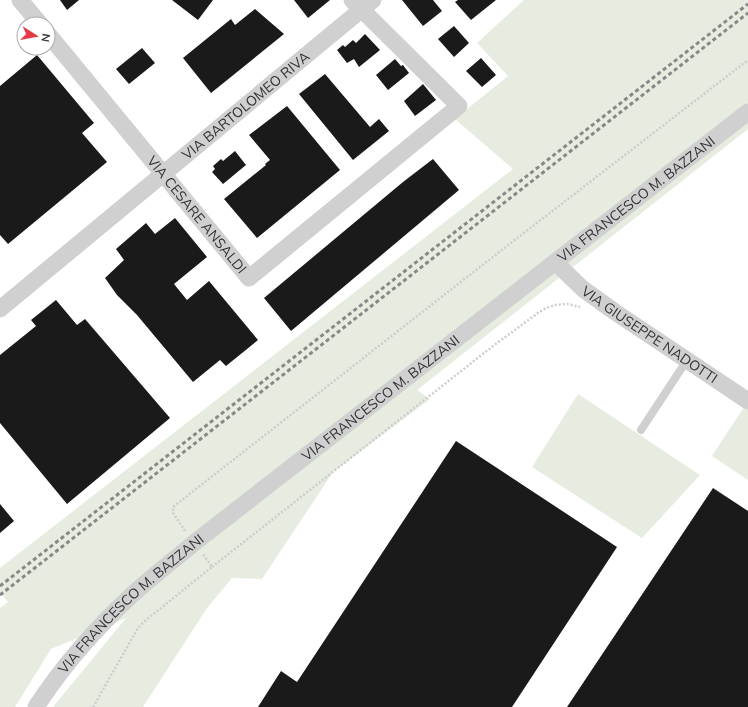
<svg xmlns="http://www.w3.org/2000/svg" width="748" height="707" viewBox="0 0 748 707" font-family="Mulish,sans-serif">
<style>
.green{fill:#e6ecdf}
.building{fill:#1a1a1a}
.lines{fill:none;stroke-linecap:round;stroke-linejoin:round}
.path{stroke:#cdcdcd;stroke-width:2.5;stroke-dasharray:2 2;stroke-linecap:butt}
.service{stroke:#d0d0d0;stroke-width:8}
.minor{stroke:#d0d0d0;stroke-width:17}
.rail{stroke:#888;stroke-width:3;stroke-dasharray:4 3;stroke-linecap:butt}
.labels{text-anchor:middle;stroke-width:4;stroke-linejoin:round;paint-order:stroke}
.street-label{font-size:14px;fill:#333;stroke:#fff}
</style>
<rect width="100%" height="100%" fill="#fff"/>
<!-- green -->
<g class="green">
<path d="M524 0H748V129L417 390 430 399 333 472 262 579 232 578 207 608 143 707H53L126 618 51 649 15 707H0V608L8 602 0 592V568L513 169 455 119 508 76 477 43Z"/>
<path d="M578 394 700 475 642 538 532 467Z"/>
<path d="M748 401V480L712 456Z"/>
</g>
<!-- building -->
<g class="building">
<path d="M60 0H79L67 10Z"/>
<path d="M172 0H213L198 20Z"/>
<path d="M294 0H330L308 18Z"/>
<path d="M402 0H433L442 11 423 26Z"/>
<path d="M458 0H496L471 20 455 2Z"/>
<path d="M255 9 284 34 211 93 183 58 231 19 235 25Z"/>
<path d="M454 26 469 43 454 57 438 39Z"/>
<path d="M365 34 380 50 359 67 354 59 347 63 337 50 343 45 345 47 353 40 356 43Z"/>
<path d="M142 48 155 63 129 84 116 69Z"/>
<path d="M37 55 94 123 82 133 107 162 8 244 0 235V86Z"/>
<path d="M481 58 496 75 482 87 466 71Z"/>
<path d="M395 59 401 66 403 65 409 73 388 90 376 75Z"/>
<path d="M325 74 370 127 379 119 389 131 353 160 299 94Z"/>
<path d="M423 84 436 100 415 116 404 101Z"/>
<path d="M287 106 340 170 257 238 224 199 266 165 265 164 270 160 249 135Z"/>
<path d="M235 151 246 165 223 184 212 172 215 169 213 166 221 159 223 161Z"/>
<path d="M433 159 459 190 291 331 264 298 403 182Z"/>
<path d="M175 218 207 257 174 284 187 300 209 281 258 340 226 366 220 360 193 382 137 315 117 295 105 278 124 260 116 249 146 223 155 234Z"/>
<path d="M56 300 77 325 85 319 170 418 67 504 0 423V355L36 326 31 320Z"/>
<path d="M456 441 617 547 512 707H258L281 671 297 682Z"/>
<path d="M713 488 748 511V707H567Z"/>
<path d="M0 504 14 521 0 533Z"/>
</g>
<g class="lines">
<!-- path -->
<g class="path">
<path d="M185 531 173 513V507L485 263 748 60"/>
<path d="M212 567 493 346 538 313 546 308 555 305 567 304 580 307"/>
<path d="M93 707 138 628 146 620 212 567 203 554"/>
</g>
<!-- service -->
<path class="service" d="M641 430 687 360"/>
<!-- minor -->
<g class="minor">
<path d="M20 0 40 24"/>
<path id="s1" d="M48 34 249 278 459 106 352 0"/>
<path id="s2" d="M556 263 583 289 615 312 748 401"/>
<path id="s3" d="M0 309 373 0"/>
<path id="s4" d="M36 707C62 667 98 626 133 594 153 576 174 560 194 543L748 112"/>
</g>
<!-- rail -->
<g class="rail">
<path d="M0 586 748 4"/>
<path d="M0 595 748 13"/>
</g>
</g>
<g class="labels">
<!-- street labels -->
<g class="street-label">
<text dy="5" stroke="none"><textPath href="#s3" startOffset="319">VIA BARTOLOMEO RIVA</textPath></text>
<text dy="5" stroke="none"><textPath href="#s4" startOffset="789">VIA FRANCESCO M. BAZZANI</textPath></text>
<text dy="5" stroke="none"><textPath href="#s1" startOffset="234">VIA CESARE ANSALDI</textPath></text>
<text dy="5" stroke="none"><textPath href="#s2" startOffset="118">VIA GIUSEPPE NADOTTI</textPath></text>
<text dy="5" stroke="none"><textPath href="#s4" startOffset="465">VIA FRANCESCO M. BAZZANI</textPath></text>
<text dy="5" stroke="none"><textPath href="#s4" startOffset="141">VIA FRANCESCO M. BAZZANI</textPath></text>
</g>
</g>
<!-- north arrow -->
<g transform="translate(36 36) rotate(101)"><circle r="19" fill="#ffffff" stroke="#adadad"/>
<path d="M0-3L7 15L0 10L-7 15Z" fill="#e63946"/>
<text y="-6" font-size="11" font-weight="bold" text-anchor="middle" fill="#333333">N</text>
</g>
</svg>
